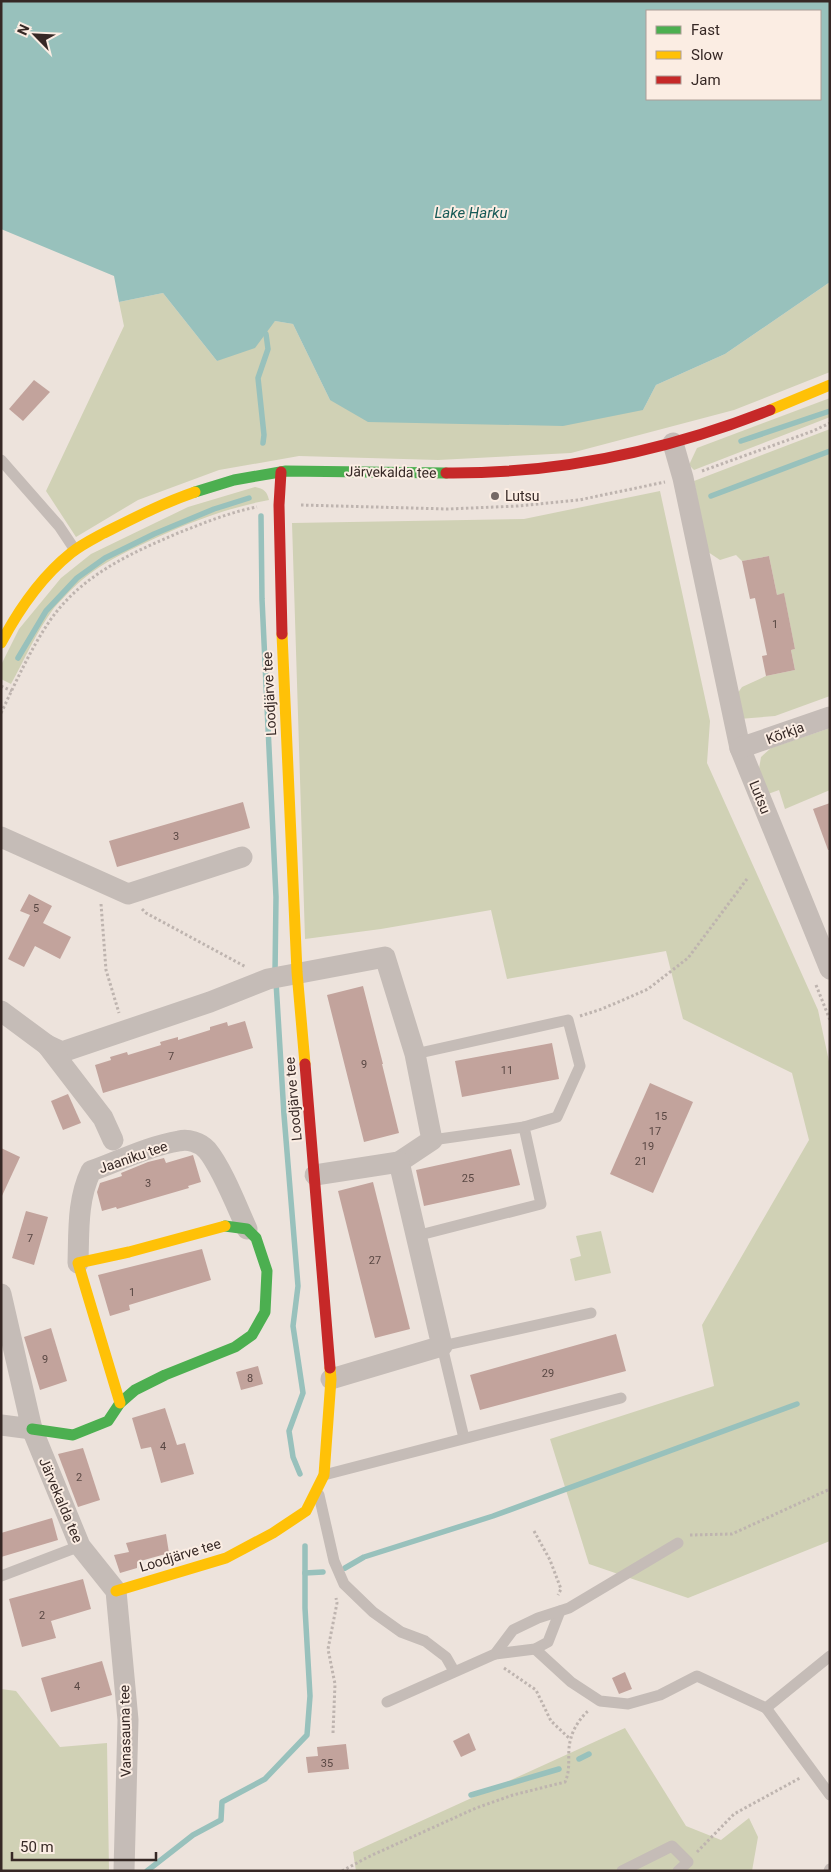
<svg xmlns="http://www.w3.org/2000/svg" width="831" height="1872" viewBox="0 0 831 1872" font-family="Roboto,sans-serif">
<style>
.green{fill:#d0d1b5}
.water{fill:#98c1bc;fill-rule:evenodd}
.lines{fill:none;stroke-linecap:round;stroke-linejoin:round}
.stream{stroke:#98c1bc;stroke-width:5.5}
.building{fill:#c2a39c}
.path{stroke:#beb4af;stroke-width:3;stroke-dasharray:2.5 2.5;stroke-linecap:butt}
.lane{stroke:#c5bcb7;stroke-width:11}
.street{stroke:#c5bcb7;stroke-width:21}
.fast{stroke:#4caf50;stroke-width:11}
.slow{stroke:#ffc107;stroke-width:11}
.jam{stroke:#c62828;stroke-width:11}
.poi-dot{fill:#766965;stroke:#fbede3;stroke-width:2}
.labels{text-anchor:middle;stroke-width:4;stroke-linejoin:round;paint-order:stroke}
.number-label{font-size:11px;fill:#594743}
.street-label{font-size:14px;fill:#362825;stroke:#fbede3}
.poi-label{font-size:14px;fill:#362825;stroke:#fbede3;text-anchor:start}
.water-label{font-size:15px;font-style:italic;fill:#175a57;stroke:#fbede3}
</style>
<rect width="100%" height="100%" fill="#ede3dc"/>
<!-- green -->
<g class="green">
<path d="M830 282V372L734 410 571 453 438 460 299 456 219 470 138 500 76 537 46 491 124 326 119 302 163 293 217 361 275 321 293 324 330 400 643 410 656 385 725 354Z"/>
<path d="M830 398V417L825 419 694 470 689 465 697 448Z"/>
<path d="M830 429V696L775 716 739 719 735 697 742 687 766 676 795 670 791 650 795 649 784 594 777 595 769 556 742 561 736 555 720 560 708 552 694 481Z"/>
<path d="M255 487C264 489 267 491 269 500 225 508 183 525 143 544 123 553 104 563 87 576 75 585 64 597 54 608 36 632 25 659 11 684L1 679V665L19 629 61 578 91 554 188 507Z"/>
<path d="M660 491 710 721 707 763 818 1010 830 1066V1541L688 1598 589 1564 550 1439 714 1386 702 1325 809 1140 792 1073 683 1019 666 951 507 979 491 910 381 929 305 939 292 523 524 519Z"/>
<path d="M830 728V790L785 809 779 790 768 794 759 769 761 757 771 748Z"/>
<path d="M601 1231 611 1273 575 1281 570 1259 581 1256 576 1236Z"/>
<path d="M1 1689 16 1691 60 1747 107 1743 109 1871H1Z"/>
<path d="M625 1728 686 1826 721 1840 749 1818 758 1837 752 1871H356L353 1852Z"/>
</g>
<!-- water -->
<path class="water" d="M1 1H830V282L725 354 656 385 643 410 563 426 368 422 330 400 293 324 275 321 255 348 217 361 163 293 119 302 114 276 1 229ZM647 11H820V99H647Z"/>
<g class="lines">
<!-- stream -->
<g class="stream">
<path d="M741 441 830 411"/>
<path d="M263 443 264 435 258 378 268 349 266 334"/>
<path d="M711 496 830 451"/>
<path d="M261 516 262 599 276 897 275 973"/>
<path d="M18 658 46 611 77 578 105 558 154 534 214 509 249 498"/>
<path d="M276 982 284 1115 298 1286 293 1326 303 1393 289 1431 293 1457 300 1474"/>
<path d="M345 1568 364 1557 493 1516 797 1404"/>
<path d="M305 1573 323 1572"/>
<path d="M579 1759 589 1754"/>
<path d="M471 1795 559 1769"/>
<path d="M147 1871 193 1835 221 1820 222 1802 265 1779 307 1735 310 1696 305 1608V1546"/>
</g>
</g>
<!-- building -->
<g class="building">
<path d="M34 380 50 392 23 421 9 409Z"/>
<path d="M769 556 777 595 784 593 795 649 791 650 795 670 766 676 762 656 767 655 755 598 750 599 742 561Z"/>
<path d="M243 802 250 828 117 867 109 841Z"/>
<path d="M830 803V850H828L813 809Z"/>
<path d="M29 894 52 906 43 923 71 937 60 959 35 946 24 967 8 959 30 915 20 911Z"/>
<path d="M363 986 383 1064H382L399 1133 364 1142 327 995Z"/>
<path d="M245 1021 253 1048 103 1093 95 1065 111 1060 110 1057 127 1052 128 1055 161 1045 160 1042 178 1037V1040L210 1030V1027L227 1022 228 1026Z"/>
<path d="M552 1043 559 1079 462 1097 455 1061Z"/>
<path d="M650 1083 693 1102 653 1193 610 1174Z"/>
<path d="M68 1094 81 1123 63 1130 51 1101Z"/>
<path d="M1 1148 20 1157 1 1198Z"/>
<path d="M511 1149 520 1185 424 1206 416 1170Z"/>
<path d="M193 1155 201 1182 188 1186 189 1188 117 1209 116 1207 102 1211 97 1192 100 1183 122 1176 121 1173 148 1162 164 1158 166 1163Z"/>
<path d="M373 1182 410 1329 375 1338 338 1191Z"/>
<path d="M26 1211 48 1217 34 1265 12 1258Z"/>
<path d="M202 1249 211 1280 129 1305 130 1310 110 1316 98 1275Z"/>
<path d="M51 1328 67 1381 40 1390 24 1337Z"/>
<path d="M616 1334 626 1371 480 1410 470 1375Z"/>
<path d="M258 1366 263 1384 241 1390 236 1372Z"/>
<path d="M165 1408 177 1445 185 1443 194 1474 161 1483 151 1447 141 1449 132 1418Z"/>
<path d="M83 1448 100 1500 78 1507 58 1454Z"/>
<path d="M52 1518 58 1540 1 1557V1533Z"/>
<path d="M166 1534 169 1553 137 1562V1568L120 1573 114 1555 129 1552 126 1543Z"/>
<path d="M83 1579 91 1609 51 1621 56 1638 22 1647 9 1599Z"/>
<path d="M102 1661 112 1695 51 1712 41 1678Z"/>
<path d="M625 1672 632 1689 619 1694 612 1678Z"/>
<path d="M469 1733 476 1750 461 1757 453 1741Z"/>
<path d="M346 1744 349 1769 308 1773 306 1757 318 1756 317 1747Z"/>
</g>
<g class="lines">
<!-- path -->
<g class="path">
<path d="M702 471 813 431 830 423"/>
<path d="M301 505 448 509 518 506 579 500 665 482"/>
<path d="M1 686 12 691"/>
<path d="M1 713C16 682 30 650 49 622 80 576 129 554 178 533 204 523 230 512 257 507"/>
<path d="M101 904 106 970 119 1013"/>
<path d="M142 909 146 913 246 967"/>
<path d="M816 985 830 1020"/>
<path d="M580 1016 602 1009 648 989 688 958 747 879"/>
<path d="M534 1531 550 1560 561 1589 558 1595"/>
<path d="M690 1535 732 1534 830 1489"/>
<path d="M504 1668 536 1690 551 1721 570 1739"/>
<path d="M333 1733 335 1684 328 1649 337 1603 336 1598"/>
<path d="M697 1852 734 1814 800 1778"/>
<path d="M342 1871 368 1857 476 1808 513 1795 565 1782C572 1767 566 1753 571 1738 573 1729 581 1717 588 1711"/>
</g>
<!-- lane -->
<g class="lane">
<path d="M1 460 59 526 75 550"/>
<path d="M415 1054 568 1020 580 1066 557 1117 524 1127 541 1204 416 1236"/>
<path d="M432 1140 524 1127"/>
<path d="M464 1438 442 1346 591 1313"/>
<path d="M324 1475 621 1398"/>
<path d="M319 1495 334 1561 344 1584 373 1612 401 1632 425 1641 446 1657 454 1671"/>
<path d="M1 1576 80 1546"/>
<path d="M535 1649 571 1682 600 1701 628 1704 660 1695 697 1676 766 1708 830 1656"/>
<path d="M495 1654 535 1649 548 1642 560 1611"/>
<path d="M387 1702 495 1654 513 1630 538 1618 569 1608 678 1543"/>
<path d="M766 1708 830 1795"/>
<path d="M622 1871 672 1846 688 1862 678 1871"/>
<path d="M829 1871 830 1869"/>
</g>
<!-- street -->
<g class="street">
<path d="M673 443 683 478 740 748 830 969"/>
<path d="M740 748 830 717"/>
<path d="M1 837 128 894 242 857"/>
<path d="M1 1011 47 1045 62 1052 210 1002 268 979 385 957 415 1054 432 1140 399 1162 442 1346 331 1379"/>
<path d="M47 1045 103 1118 113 1140"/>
<path d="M315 1175 399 1162"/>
<path d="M78 1263C79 1232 77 1200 91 1171 119 1161 149 1146 179 1141 188 1139 200 1142 207 1150 222 1168 237 1207 247 1229"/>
<path d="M1 1294 32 1429 1 1425"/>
<path d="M32 1429 80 1546 116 1591 128 1720 124 1871"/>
</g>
<!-- fast -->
<g class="fast">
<path d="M195 492 234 480 286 471 446 473"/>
<path d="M32 1429 73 1435 108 1421 120 1403 135 1390 165 1375 235 1347 252 1335 265 1312 267 1271 256 1238 247 1229 225 1226"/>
</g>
<!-- slow -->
<g class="slow">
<path d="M770 410 830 385"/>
<path d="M282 634 297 972 305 1064"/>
<path d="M1 643C19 609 41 577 71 553 81 545 93 539 104 533 134 518 163 503 195 492"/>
<path d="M120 1403 78 1263 129 1252 225 1226"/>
<path d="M116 1591 226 1558 273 1533 306 1511 324 1475 331 1379 330 1368"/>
</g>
<!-- jam -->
<g class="jam">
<path d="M281 472 279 505 282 634"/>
<path d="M446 473C558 474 666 451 770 410"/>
<path d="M305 1064 330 1368"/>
</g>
</g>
<!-- markers -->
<circle class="poi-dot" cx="495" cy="496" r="5"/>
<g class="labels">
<!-- number labels -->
<g class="number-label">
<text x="775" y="628">1</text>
<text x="176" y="840">3</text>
<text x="36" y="912">5</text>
<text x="171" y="1060">7</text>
<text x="364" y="1068">9</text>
<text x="507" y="1074">11</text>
<text x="661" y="1120">15</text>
<text x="655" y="1135">17</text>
<text x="648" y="1150">19</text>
<text x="641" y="1165">21</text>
<text x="468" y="1182">25</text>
<text x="148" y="1187">3</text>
<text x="30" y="1242">7</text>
<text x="375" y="1264">27</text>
<text x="132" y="1296">1</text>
<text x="45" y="1363">9</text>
<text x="548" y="1377">29</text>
<text x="250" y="1382">8</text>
<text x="163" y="1450">4</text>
<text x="79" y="1481">2</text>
<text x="42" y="1619">2</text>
<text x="77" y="1690">4</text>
<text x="327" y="1767">35</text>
</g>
<!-- street labels -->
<g class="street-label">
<text transform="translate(391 472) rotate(1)" y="5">Järvekalda tee</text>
<text transform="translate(269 694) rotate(-93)" y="5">Loodjärve tee</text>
<text transform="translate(785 733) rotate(-20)" y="5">Kõrkja</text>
<text transform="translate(760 797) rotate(68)" y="5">Lutsu</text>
<text transform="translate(293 1099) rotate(-95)" y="5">Loodjärve tee</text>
<text transform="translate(133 1157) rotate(-19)" y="5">Jaaniku tee</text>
<text transform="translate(61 1500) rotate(67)" y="5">Järvekalda tee</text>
<text transform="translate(180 1555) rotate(-17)" y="5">Loodjärve tee</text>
<text transform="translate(125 1731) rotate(-91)" y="5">Vanasauna tee</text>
</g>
<!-- poi labels -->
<g class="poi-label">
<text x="505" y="501">Lutsu</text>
</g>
<!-- water labels -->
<g class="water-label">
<text x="471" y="218">Lake Harku</text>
</g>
</g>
<!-- border -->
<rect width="831" height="1872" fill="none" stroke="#362825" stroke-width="5"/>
<!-- legend -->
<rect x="646" y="10" width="175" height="90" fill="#fbede3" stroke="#ac9e97"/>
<rect x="656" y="26" width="25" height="8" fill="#4caf50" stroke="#ac9e97"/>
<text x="691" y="35" font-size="15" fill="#362825">Fast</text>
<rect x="656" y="51" width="25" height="8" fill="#ffc107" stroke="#ac9e97"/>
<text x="691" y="60" font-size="15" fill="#362825">Slow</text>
<rect x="656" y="76" width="25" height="8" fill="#c62828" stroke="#ac9e97"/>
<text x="691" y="85" font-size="15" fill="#362825">Jam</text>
<!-- north arrow -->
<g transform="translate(35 35) rotate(294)" stroke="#fbede3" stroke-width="4" paint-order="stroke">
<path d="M0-4L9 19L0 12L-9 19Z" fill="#362825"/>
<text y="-8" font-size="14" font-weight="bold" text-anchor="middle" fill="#362825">N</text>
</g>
<!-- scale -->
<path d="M12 1852v8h144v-8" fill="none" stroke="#362825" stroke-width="2.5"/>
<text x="20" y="1852" font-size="15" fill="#362825" stroke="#fbede3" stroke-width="4" paint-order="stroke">50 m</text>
</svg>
